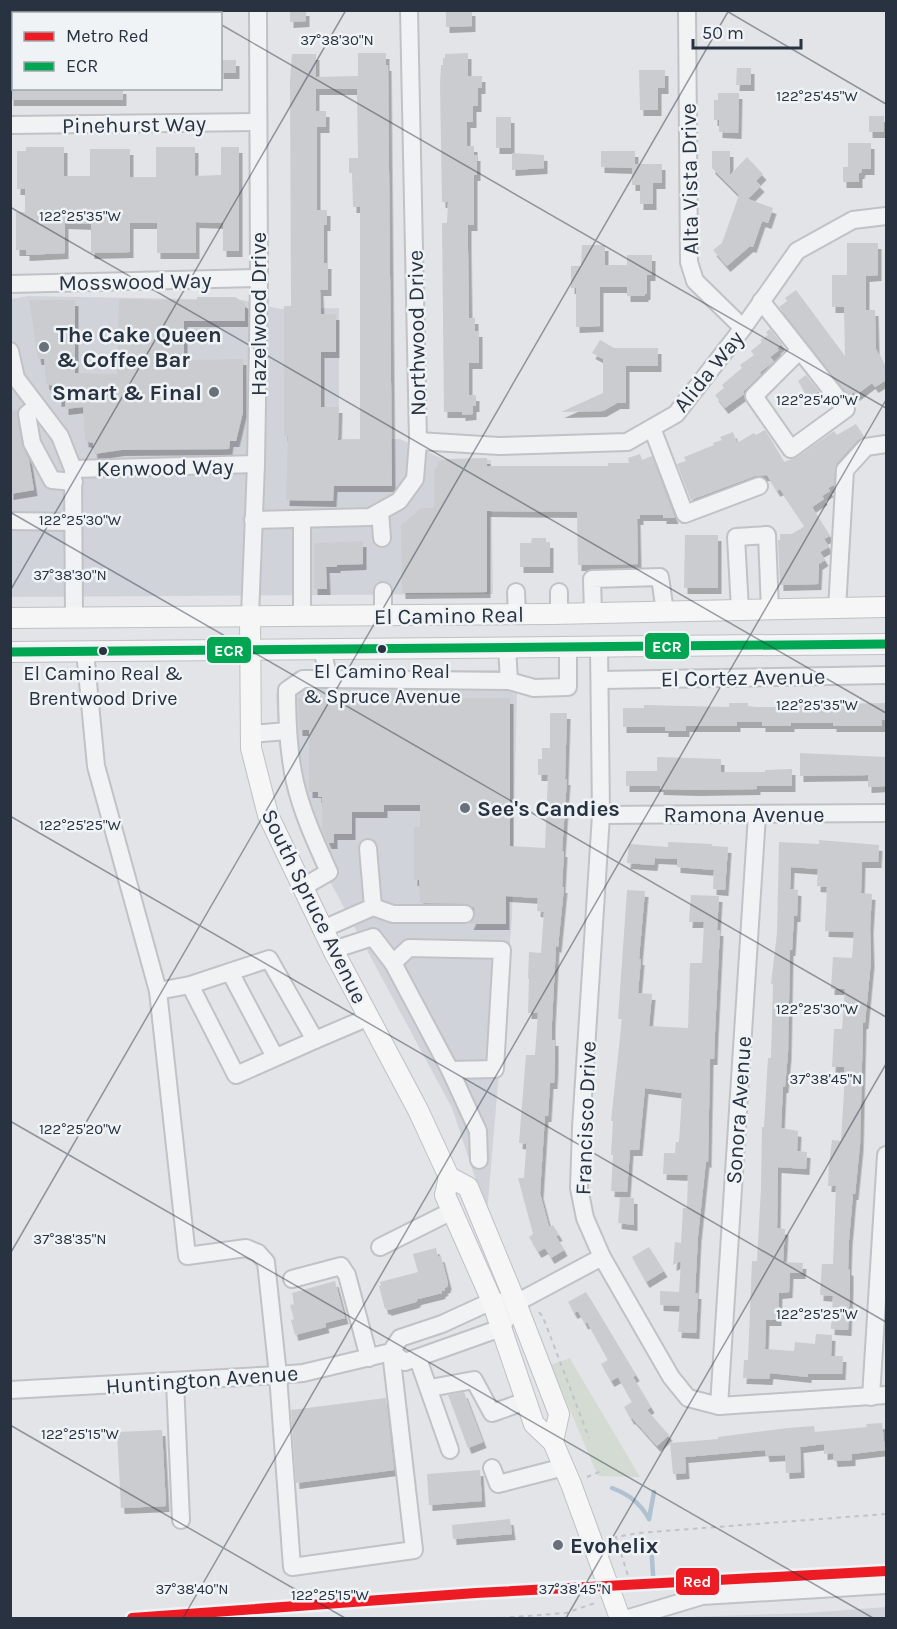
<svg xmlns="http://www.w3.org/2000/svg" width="897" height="1629" viewBox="0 0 897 1629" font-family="Karla,sans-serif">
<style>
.built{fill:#d0d4da}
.green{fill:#d3dbd2}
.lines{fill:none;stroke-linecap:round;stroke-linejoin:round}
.stream{stroke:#b0c1d2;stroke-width:4.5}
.building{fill:#cacccf;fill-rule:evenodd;filter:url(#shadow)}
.minor-casing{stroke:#c0c2c5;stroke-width:20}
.major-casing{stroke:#bec1c5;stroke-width:22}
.path{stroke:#c1c3c7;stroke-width:2;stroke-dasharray:4.5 4.5;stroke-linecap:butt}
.minor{stroke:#f1f2f4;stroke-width:16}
.major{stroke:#f6f6f6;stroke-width:20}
.bus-1-casing{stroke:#eff3f6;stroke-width:14}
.bus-1{stroke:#00a651;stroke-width:9}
.metro-1-casing{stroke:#eff3f6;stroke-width:15}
.metro-1{stroke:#ed1c24;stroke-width:10}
.ticks{fill:none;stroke:#283240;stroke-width:1.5;stroke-opacity:0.45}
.poi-dot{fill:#69707a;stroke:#eff3f6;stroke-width:2}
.bus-dot{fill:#283240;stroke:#eff3f6;stroke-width:2}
.labels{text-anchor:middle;stroke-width:5;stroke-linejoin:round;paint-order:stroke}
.bus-label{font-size:20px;fill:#283240;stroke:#eff3f6}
.street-label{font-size:22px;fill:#283240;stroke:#eff3f6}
.poi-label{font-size:22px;font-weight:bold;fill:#283240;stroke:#eff3f6;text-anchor:start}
.ticks-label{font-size:15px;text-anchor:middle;fill:#283240;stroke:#eff3f6;stroke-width:5;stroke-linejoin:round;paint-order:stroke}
.line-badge{stroke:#eff3f6;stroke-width:2}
.badge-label{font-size:16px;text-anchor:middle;font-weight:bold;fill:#fff}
</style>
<defs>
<filter id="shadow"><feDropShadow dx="3.5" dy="6" stdDeviation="0" flood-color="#0004"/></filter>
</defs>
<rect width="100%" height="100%" fill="#e2e4e7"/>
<!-- built -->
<g class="built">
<path d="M28 296 242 300 280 309 339 308V439H400L445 460H491L493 594 11 597V299Z"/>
<path d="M497 670 517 691 512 918 487 1214 452 1108 327 876 286 777 279 744 276 694 284 680 296 671Z"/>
<path d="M886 1607V1618H653L807 1613Z"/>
</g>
<!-- green -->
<path class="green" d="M570 1358 573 1364 640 1477 598 1476 551 1365Z"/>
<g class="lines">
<!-- stream -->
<g class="stream">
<path d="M612 1488C630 1495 640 1503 649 1519"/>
<path d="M649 1519 654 1492"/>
<path d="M651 1544 654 1589"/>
</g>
</g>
<!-- building -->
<g class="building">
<path d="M290 10H306V21L290 22Z"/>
<path d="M446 10H472V26L446 27Z"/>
<path d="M358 53H386V65H388L392 486H334L333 501 286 500 288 436H284V306H291L290 80 292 54H316V77L358 76ZM316 89H357L358 158H349V173H352L353 207H360V439L338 440 339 407H321V352H336V314H321L320 290H328V263H324V225H327V210H317V127H326V111H316Z"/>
<path d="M468 53V76H482V88H478V106H473V122H467V146H474V155H477V175H474V225H468V250L469 318H475V331H479V363H469V395H476V406H473V414L462 415V412H444L442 223H447L448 202H442L440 85 441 65H443V58H445V54Z"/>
<rect x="220" y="60" width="16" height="13"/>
<path d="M737 68H751V85H736Z"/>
<path d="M639 70H665V88H658V110H640Z"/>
<rect x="10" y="88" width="113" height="12"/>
<path d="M718 93H739L738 133 719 132V120H714V100H718Z"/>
<rect x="869" y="116" width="15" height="16"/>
<rect x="496" y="117" width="15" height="31"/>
<path d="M848 143H871V169H862L861 173H859V182H843V167H848Z"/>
<path d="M26 147H64V176H90V149H130V177H156V147H195V176L221 175V147H239V251H223V223L196 222V253H157V223H130V252L91 253V224L65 223V253L26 255V250H16V212H25V189H17V151H26Z"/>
<path d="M601 151H635V164H662V183H653V204H640V185H632V168L601 167Z"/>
<path d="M712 151H730V175L747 157 763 174 756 181 761 186 748 199 773 208 768 223 762 221 753 247 750 246 727 266 713 250 722 243 739 195 712 168Z"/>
<path d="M512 153 544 155V168L512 170Z"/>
<path d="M847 243H878V275L866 276V310H875L876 349 886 369V380L875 387 872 383 856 395 854 392 849 396 779 307 787 301 785 298 796 290 845 356 844 307H832V275H847Z"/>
<path d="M582 245H605V265H627V255H652V275H647V294H645V296H627V287H600V326L576 327V288H571V266H581Z"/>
<path d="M197 297H235L245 303V321H184V360L243 359V412L236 441H230L229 449 121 450 94 454 93 443 85 441 83 407 65 409V400L58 401V387L46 384 44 359H38L29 300H75V373L117 374 119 299 197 300Z"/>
<path d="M770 329 782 344 777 348 779 350 770 357 774 362 760 372 761 374 743 392 744 394 725 408 715 395 724 388 722 385 742 368 740 365 754 355 751 351 762 342 760 340 768 335 766 332Z"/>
<path d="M600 340 614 348H658V366H626V403H617L603 411 561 412 603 393V359L592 353Z"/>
<path d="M806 375 819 391 809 398 798 381Z"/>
<path d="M17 410 22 445 29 460 34 490 10 494V411Z"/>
<path d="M856 424 864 437 858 440 837 463 835 469 834 485 828 488 830 491 822 496 824 499 812 507 830 536 824 539 829 547 820 552 825 560 819 564 818 584 780 585 778 540H780V534H792L805 526 780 489 777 491 767 475 755 476 691 500 677 464 686 461 684 457 714 445 713 443 722 440 720 437 733 432 737 443 754 433 756 435 765 430 784 462 797 457 834 431 837 435Z"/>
<path d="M640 454 642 460 652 456 675 518H663V515H640V519H637L638 564 578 565 577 512 487 511V592L402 593 401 525 421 508H434V472L439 461 447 459 487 458V466H608V463H629L628 458Z"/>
<path d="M685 535H718V588H684Z"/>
<path d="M532 538H546V542H550V567H520V543H531Z"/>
<path d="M363 541V564L337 565V567H326L327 589H314V543Z"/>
<path d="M298 698H510V846L545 848 548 775H538V759H542V748H550V713H567L565 779H567L562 851H564L562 887H564L558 947 556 946 552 1022V1040H555V1066L554 1083H550L548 1116H545L540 1193 549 1227 553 1225 559 1235 556 1236 564 1250 551 1258 545 1248 538 1252 529 1237 533 1234 518 1178H524L526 1150V1144L519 1143 526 1055H535L538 1013H528L529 979H528L529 952 541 953 544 912 537 911 538 898 506 896V924H470L475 913 474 908 466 904 420 903 419 880H414V827H420V805H384V812H352V834H334V843H328L322 829V797H318V792H309V730H299Z"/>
<path d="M799 702H840V704L886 703V720H882V726H833V723H791V726H762V722H737V726H686V731H665V727H623V708H644V705L729 707V703H748V706L756 707H799Z"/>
<path d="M800 753 886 757V786L868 787V775L800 776Z"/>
<path d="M657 757 721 759V772H765V770L792 769V786H757V789L695 790 660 789V786H626V771H657Z"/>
<path d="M819 840 879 845 878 862H862L861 893 872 894 870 928 871 961 865 1023H863L860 1145 855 1194H853L849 1240 848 1269 850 1270V1286L848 1330 831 1329 833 1296 820 1295 822 1264H833L836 1186H828L829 1165 832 1140 841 1141 844 1091V1067H832L834 1029H842L845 989H831L833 957 852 958 854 932 825 931 827 887 817 886 818 869 791 867 790 889 798 890 797 916H794L792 950H790L788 1053 785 1087H783L781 1128 798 1131 797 1151 807 1152 806 1169 778 1167 777 1228 785 1229 783 1262 803 1263 802 1273H790L789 1292 779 1293 778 1320H766L765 1349 794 1351 795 1342 815 1344 816 1334 832 1335 831 1356H843L842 1374H808V1377L770 1373 769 1379 743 1378 744 1360H748L752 1261H757L761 1188 762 1127H764L768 1058H771L773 984H771L777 933 779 842 819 844Z"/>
<path d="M668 842 712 844V846L728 847 725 890 713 889 714 870 677 867V859L655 858 654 865 627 863 629 844 668 847Z"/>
<path d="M627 890 645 891 639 959H641L638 993 652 994 649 1026 688 1028 690 963H702L704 922H689L691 895 719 896 717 930H720L715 1032 714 1059H710L708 1162 706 1161 698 1236 695 1293H698L696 1333 678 1332 680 1306 660 1305V1291L679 1292 681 1261 673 1265 675 1242 681 1243 683 1208H687L688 1175 663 1174 664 1153H675L676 1142H679L682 1093 645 1088 639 1150H630L627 1192 611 1191 613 1155H611L613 1121H611L622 1019H618Z"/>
<path d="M620 1197 634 1198V1225L618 1223Z"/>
<path d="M649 1247 664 1271 646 1282 632 1257Z"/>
<path d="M436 1248 438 1257 441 1256 448 1283 447 1287 444 1288 445 1290 442 1291V1293L418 1299 416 1302 388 1310 387 1308 385 1309 379 1286 381 1285 380 1282 418 1272 413 1254Z"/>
<path d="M335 1281 345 1318 325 1323 326 1327 295 1335 291 1320 294 1319 290 1305 294 1304 292 1293Z"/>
<path d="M586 1292 636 1375 633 1377 651 1407 647 1410 669 1435 657 1446 632 1418 631 1419 624 1407 632 1402 618 1377 611 1381 601 1364 608 1360 587 1322 585 1324 578 1311 574 1313 568 1302Z"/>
<path d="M464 1392 483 1442 468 1448 448 1395Z"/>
<path d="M386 1398 394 1470 296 1483 291 1410Z"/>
<path d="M882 1423 885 1450 852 1454V1460L834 1461 833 1453 824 1454V1444L800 1447 801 1472 786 1473 785 1455 766 1456 765 1450 685 1457 686 1473 673 1474 670 1443 718 1439V1437L788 1428 814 1426 815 1432 867 1427 866 1424Z"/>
<path d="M162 1430 166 1506 121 1508 117 1432Z"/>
<path d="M480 1470 482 1501 429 1505 427 1474Z"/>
<path d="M510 1519 512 1534 453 1539 452 1525Z"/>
</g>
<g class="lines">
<defs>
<g id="minor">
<path d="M687 10 689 262 695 281 743 328"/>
<path d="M10 125 258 122"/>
<path d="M10 284 259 278"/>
<path d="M761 301C790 337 818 373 846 409L791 449 754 396 800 350"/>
<path d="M10 351 16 378 60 436 73 469 74 618"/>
<path d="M37 406 27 414 32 443 52 480 74 482"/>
<path d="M652 428 685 514 759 486"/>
<path d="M418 441 499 446 627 442 676 414 743 328 797 251 853 220 886 216"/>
<path d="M73 469 256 464"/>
<path d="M380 512 382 538"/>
<path d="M253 520 370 517 399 501 415 479 418 441 409 10"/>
<path d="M10 521 73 522"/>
<path d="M383 591V615"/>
<path d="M516 592 517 614"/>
<path d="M559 592V614"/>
<path d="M837 609 845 470 866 447 886 444"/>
<path d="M740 610 736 537 767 535 770 610"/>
<path d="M593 613 592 579 660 577 665 612"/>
<path d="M250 616 256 464 259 278 258 10"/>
<path d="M302 616V519"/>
<path d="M599 646 601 815 581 1128 579 1188 585 1218 602 1257 671 1377 688 1398 719 1406 886 1395"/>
<path d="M322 649 329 679 509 681 507 647"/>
<path d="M85 651 96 766 158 991 187 1256 246 1248 258 1253 266 1262 278 1375 292 1567 414 1550 391 1352"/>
<path d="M600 680 886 675"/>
<path d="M509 681 534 688 568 687V646"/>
<path d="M251 734 287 731"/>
<path d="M601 815 886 813"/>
<path d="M303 887 329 872C316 843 302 813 295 782 288 752 287 720 287 690L303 679H329"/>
<path d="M373 907 393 914H465"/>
<path d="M323 929 373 907 368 848"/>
<path d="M333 950 373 937 393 963 450 1070 478 1131 479 1160"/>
<path d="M393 963 409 948 502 950 495 1069 450 1070"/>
<path d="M230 972 275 1057"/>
<path d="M158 991 190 985 269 959 315 1040 236 1075 190 985"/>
<path d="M315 1040 369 1017"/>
<path d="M380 1247 452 1211"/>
<path d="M292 1279 341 1266 347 1275 369 1358"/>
<path d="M391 1352 405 1362 501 1328 516 1303 602 1257"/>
<path d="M418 1359 450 1450"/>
<path d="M175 1382 181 1520"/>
<path d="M430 1388 474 1380 492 1413 526 1401"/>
<path d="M10 1390 278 1375 303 1373 391 1352 400 1338 442 1324 492 1301 516 1303"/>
<path d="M871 1397 886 1155"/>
<path d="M719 1406 757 815"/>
<path d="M492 1468 498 1484 564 1467"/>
<path d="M629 1618 702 1596 886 1585"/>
</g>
<g id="major">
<path d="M250 616 251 748 268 815 333 950 418 1110 449 1177 445 1195 492 1301 534 1424 553 1442 571 1484 620 1618"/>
<path d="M10 618 552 614 886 607"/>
<path d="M10 652 886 644"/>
<path d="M449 1177 468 1187 516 1303 559 1414 553 1442"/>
</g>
</defs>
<!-- minor casing -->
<use href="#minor" class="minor-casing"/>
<!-- major casing -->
<use href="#major" class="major-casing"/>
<!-- path -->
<g class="path">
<path d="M539 1312 543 1317 589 1438"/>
<path d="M587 1477 604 1470"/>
<path d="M629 1590 632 1589 616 1537 638 1533 886 1514"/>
<path d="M501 1618 566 1613 595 1603"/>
</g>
<!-- minor -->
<use href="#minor" class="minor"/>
<!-- major -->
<use href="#major" class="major"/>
<defs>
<path id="bus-1" d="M10 652 886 644"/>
</defs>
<!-- bus-1 casing -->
<use href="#bus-1" class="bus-1-casing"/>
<!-- bus-1 -->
<use href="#bus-1" class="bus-1"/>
<defs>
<path id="metro-1" d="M132 1618 476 1593 886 1571"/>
</defs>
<!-- metro-1 casing -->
<use href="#metro-1" class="metro-1-casing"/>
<!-- metro-1 -->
<use href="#metro-1" class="metro-1"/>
</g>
<!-- ticks -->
<path class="ticks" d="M197 10 203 14M725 10 886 104M220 24 886 408M10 207 886 713M10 512 886 1017M10 591 346 10M10 816 886 1322M10 1121 873 1618M10 1254 729 10M10 1425 345 1618M183 1618 886 400M566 1618 886 1064"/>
<!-- markers -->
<g class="poi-dot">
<circle cx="44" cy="347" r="6"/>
<circle cx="214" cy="392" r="6"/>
<circle cx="465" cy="808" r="6"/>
<circle cx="558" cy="1545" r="6"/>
</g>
<g class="bus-dot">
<circle cx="382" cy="649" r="5"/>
<circle cx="103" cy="651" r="5"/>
</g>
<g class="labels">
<!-- bus labels -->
<g class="bus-label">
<text x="382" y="678">El Camino Real<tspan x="382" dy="25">&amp; Spruce Avenue</tspan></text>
<text x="103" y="680">El Camino Real &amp;<tspan x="103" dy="25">Brentwood Drive</tspan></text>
</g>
<!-- street labels -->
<g class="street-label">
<text transform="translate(134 124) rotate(-1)" y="8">Pinehurst Way</text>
<text transform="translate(689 179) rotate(-91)" y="8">Alta Vista Drive</text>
<text transform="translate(135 281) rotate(-1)" y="8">Mosswood Way</text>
<text transform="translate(258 314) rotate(-90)" y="8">Hazelwood Drive</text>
<text transform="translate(416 333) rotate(-91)" y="8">Northwood Drive</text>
<text transform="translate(708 371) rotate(-51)" y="8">Alida Way</text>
<text transform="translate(165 467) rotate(-1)" y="8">Kenwood Way</text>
<text transform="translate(449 615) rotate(-1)" y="8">El Camino Real</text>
<text transform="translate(743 677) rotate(-1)" y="8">El Cortez Avenue</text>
<text x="744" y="822">Ramona Avenue</text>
<text transform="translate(315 906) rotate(64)" y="8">South Spruce Avenue</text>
<text transform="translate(738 1110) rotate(-86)" y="8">Sonora Avenue</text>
<text transform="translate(585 1118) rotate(-88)" y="8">Francisco Drive</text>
<text transform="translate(202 1379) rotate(-4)" y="8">Huntington Avenue</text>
</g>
<!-- poi labels -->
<g class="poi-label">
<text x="56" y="342">The Cake Queen<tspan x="56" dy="25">&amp; Coffee Bar</tspan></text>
<text x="202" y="400" text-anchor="end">Smart &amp; Final</text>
<text x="477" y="816">See's Candies</text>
<text x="570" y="1553">Evohelix</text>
</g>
</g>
<g class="ticks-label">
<text x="337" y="45">37°38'30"N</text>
<text x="817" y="101">122°25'45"W</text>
<text x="80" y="221">122°25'35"W</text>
<text x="817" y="405">122°25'40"W</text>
<text x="80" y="525">122°25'30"W</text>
<text x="70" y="580">37°38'30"N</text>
<text x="817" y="710">122°25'35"W</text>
<text x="80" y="830">122°25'25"W</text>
<text x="817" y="1014">122°25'30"W</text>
<text x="826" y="1084">37°38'45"N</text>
<text x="80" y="1134">122°25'20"W</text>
<text x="70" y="1244">37°38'35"N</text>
<text x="817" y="1319">122°25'25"W</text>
<text x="80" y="1439">122°25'15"W</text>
<text x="192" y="1594">37°38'40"N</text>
<text x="575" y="1594">37°38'45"N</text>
<text x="330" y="1600">122°25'15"W</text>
</g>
<g class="line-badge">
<rect x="644" y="632" width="46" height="28" rx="6" fill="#00a651"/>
<rect x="206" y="636" width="46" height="28" rx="6" fill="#00a651"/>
<rect x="675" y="1567" width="45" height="29" rx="6" fill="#ed1c24"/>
</g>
<g class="badge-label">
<text x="667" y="652">ECR</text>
<text x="229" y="656">ECR</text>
<text x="697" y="1587">Red</text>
</g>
<!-- border -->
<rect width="897" height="1629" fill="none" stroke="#283240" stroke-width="24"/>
<!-- legend -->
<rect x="12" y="12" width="210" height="78" fill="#eff3f6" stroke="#9fa6ad" stroke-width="1.5"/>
<rect x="24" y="32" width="30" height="9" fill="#ed1c24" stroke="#9fa6ad" stroke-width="1.5"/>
<text x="66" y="42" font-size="18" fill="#283240">Metro Red</text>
<rect x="24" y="62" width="30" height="9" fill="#00a651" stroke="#9fa6ad" stroke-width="1.5"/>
<text x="66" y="72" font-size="18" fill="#283240">ECR</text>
<!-- scale -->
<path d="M693 39v9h108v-9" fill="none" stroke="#283240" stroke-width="3"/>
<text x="702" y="39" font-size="18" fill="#283240" stroke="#eff3f6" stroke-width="4.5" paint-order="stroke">50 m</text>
</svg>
